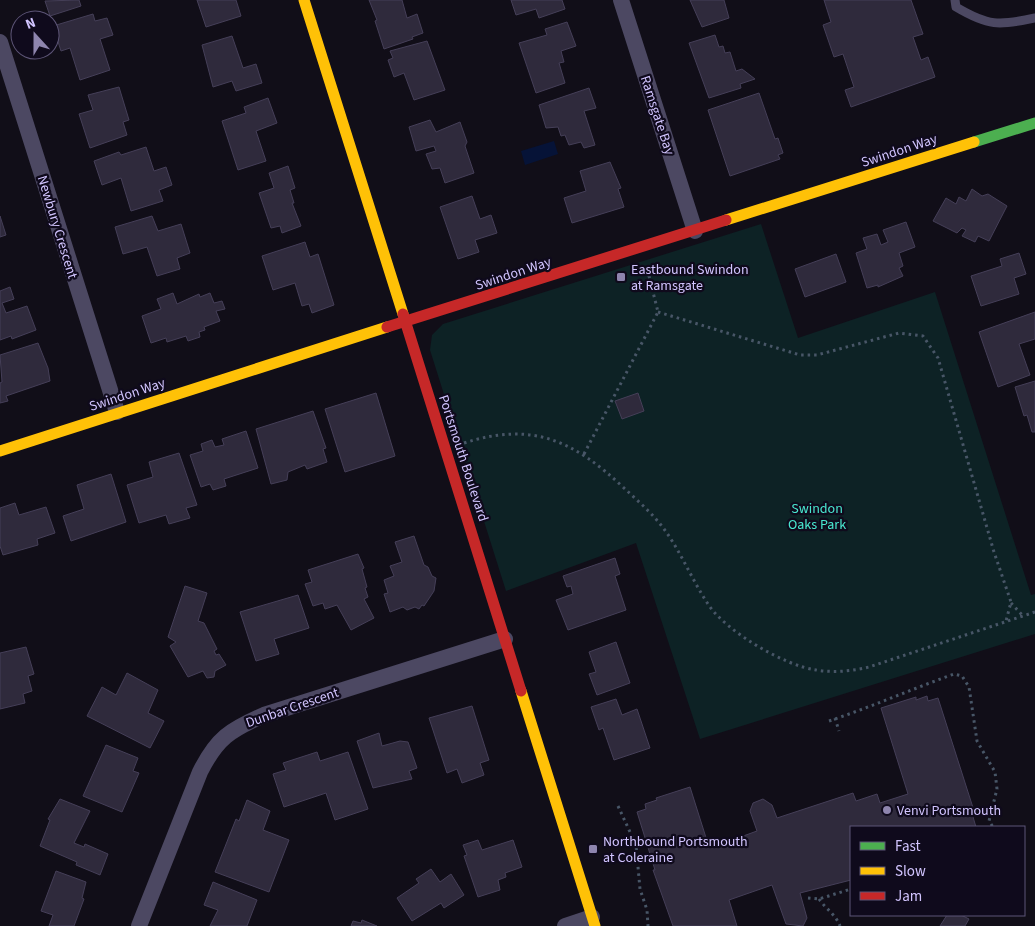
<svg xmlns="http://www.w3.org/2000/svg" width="1035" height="926" font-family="'Source Sans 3',sans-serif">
  <rect width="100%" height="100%" fill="#110e18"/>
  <path fill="#0d2225" d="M761 224 798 338 935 292 1031 595 1035 594V634L700 739 636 543 506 591 430 350 432 335 443 324Z"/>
  <path fill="#061337" d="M554 141 558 154 525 165 521 151Z"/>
  <path fill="#2f2a3c" stroke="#453f58" d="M79 0 81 6 50 16 45 1Z
    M197 0H236L241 16 206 27Z
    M369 0H402L407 18 417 14 423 33 412 37 413 39 384 49 375 21 377 20Z
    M511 0H562L565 9 539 18 536 9 516 15Z
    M690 0H724L729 18 702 27Z
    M824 0H911L923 34 913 37 921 60 928 57 935 77 851 107 845 90 854 87 843 54 834 57 823 25 831 22Z
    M93 14 95 21 107 18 113 35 100 39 110 70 80 80 70 48 61 51 53 26Z
    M567 22 576 46 561 51 564 62 559 63 565 83 536 93 519 43 547 35 545 29Z
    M715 35 719 47 723 46 725 53 730 52 736 71 742 69 755 79 740 84 741 88 709 98 689 43Z
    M232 36 243 68 256 64 262 83 236 91 232 81 213 87 202 45Z
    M427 41 445 90 414 100 404 73 394 77 388 60 393 58 390 51Z
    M119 87 129 120 123 122 127 135 90 148 79 114 93 110 88 95Z
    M589 88 596 108 584 111 595 145 584 148 581 142 569 145 565 135 561 136 558 127 546 128 539 105Z
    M759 93 775 139 778 138 783 153 778 155 780 159 730 176 708 110Z
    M268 98 277 123 256 131 266 161 238 170 222 121 246 113 244 107Z
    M430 120 436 132 460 122 467 142 465 146 474 173 445 183 440 168 432 169 426 154 436 151 434 146 416 151 409 127Z
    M146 147 154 171 166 167 172 185 159 190 163 201 131 211 121 178 102 185 94 161 119 152 121 155Z
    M610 162 621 188 618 189 624 207 572 223 564 198 586 191 580 171Z
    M288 166 295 188 290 190 294 203H292L301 226 282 233 280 226 271 228 259 193 274 188 269 173Z
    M972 189 982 196 988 194 1007 206 989 241 978 236 975 242 962 236 966 230 962 228 957 233 933 221 946 198 956 204 959 197 966 201Z
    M472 196 480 219 491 215 497 233 475 240 479 252 458 259 440 207Z
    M0 216 6 235 0 237Z
    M152 216 158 231 181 224 190 253 177 258 180 269 157 276 147 247 123 254 115 227Z
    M906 222 915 247 899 253 903 266 899 268 903 276 878 287V285L867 288 856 253 867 249 863 238 877 234 881 245 888 242 883 230Z
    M305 242 310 257 318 254 334 305 312 313 309 304 302 306 295 283 273 290 262 256Z
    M1019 253 1026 274 1014 278 1019 294 981 306 971 276 1002 266 1000 259Z
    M836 254 846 282 805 297 795 269Z
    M10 287 14 299 2 303 6 313 27 306 36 330 12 339 11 336 0 340V291Z
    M173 293 177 304 199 294 200 297 210 293 214 303 222 301 225 309 216 311 220 321 204 327 205 330 199 332 200 337 188 341 186 336 167 342 166 338 151 343 142 316 161 309 157 299Z
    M1035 312V339L1019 344 1030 375 998 387 979 332Z
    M38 343 48 368 50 381 6 396 8 401 0 403V383L2 382 0 355Z
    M1035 381V432H1032L1027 415 1024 416 1015 387Z
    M376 393 395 456 345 472 325 409Z
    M638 393 644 411 622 419 615 401Z
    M313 411 326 448 323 449 327 462 307 469 305 465 288 472 287 480 271 484 256 429Z
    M246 431 258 468 224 479 226 486 213 490 210 484 201 487 190 455 203 451 201 444 212 440 215 447 224 445 222 439Z
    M179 453 197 505 186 508 190 518 169 524 166 515 139 523 127 485 153 477 149 462Z
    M111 474 126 522 71 541 63 516 84 509 77 485Z
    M15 503 19 515 46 507 55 533 37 539 38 545 3 555 0 546V508Z
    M414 536 424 565 428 567 432 576 436 578 434 591 424 606 422 605 419 609 415 607 407 610 403 607 390 612 384 594 388 593 384 580 394 576 390 566 402 562 395 542Z
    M358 554 364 568 362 569 367 587 365 588 368 597 364 599 374 618 351 630 337 605 325 609 323 603 313 606 305 584 312 582 308 570Z
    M615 558 620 574 615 576 626 610 568 630 556 600 573 594 571 586 567 587 563 576Z
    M185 586 207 593 198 621 204 623 217 649 214 651 216 655 219 654 226 665 215 671 214 677 207 678 203 671 188 677 170 646 176 642 168 637Z
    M298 595 309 628 274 639 279 654 256 661 240 612Z
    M616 642 630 683 597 695 589 674 596 672 589 652Z
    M26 647 34 674 28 676 32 691 23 694 25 703 0 709V653Z
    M127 673 158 690 148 713 164 721 150 748 87 716 102 687 116 695Z
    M927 696 928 701 938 698 975 814 973 817 976 827H851V880L800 893 807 918 803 926 786 924 772 885 729 900 737 926H673L653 870H655L637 812 646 809 645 804 657 800 656 798 690 787 708 844 713 847 757 831 750 811 753 803 763 799 772 805 777 818 853 793 856 801 877 794 880 803 908 794 881 708 916 697V700Z
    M616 699 622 715 637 709 650 748 614 760 603 728 599 730 591 707Z
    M472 706 489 760 480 763 484 775 462 783 457 769 447 773 429 718Z
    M379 733 382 746 400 741 408 742 417 768 409 771 412 779 373 788 357 741Z
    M106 745 138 758 133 771 139 773 122 812 83 796Z
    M317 752 320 761 348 752 368 809 335 820 326 793 284 807 273 774 286 770 283 763Z
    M60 799 90 811 74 843 84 847 85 844 108 854 100 875 76 865 77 862 40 846 50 820 48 819Z
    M247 800 270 811 263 830 289 840 269 892 215 872 236 819 239 821Z
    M478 840 482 850 513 840 522 867 505 873 506 877 498 880 500 890 478 897 464 856 467 855 463 845Z
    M431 869 440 882 451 874 464 895 444 908 441 903 412 921 397 898 419 883 416 879Z
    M56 871 86 882 82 898 84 899 74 926H49L53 915 41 911Z
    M213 882 257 900 247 926H210L218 910 204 905Z
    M947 915H961L969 919 965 926H940Z
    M362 920 377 926H351L353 921 361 923Z"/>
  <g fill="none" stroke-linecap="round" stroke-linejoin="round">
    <path stroke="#485667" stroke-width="3" stroke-dasharray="2.5 4" stroke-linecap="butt" d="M658 312 800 355H817L899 333 923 336 938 358 994 552 1011 602 1006 621
      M464 443C533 421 574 441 624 488 638 501 653 514 664 529 681 552 692 580 708 604 725 631 785 666 816 670 834 673 852 671 869 667L1035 612
      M584 454 658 312 647 268
      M1011 603 1023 616
      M835 718 839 731
      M829 721C871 707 912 689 954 674L962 676 969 687 977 741 995 772 997 789 989 821 993 827
      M618 806 636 845 640 889 647 910 648 926
      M808 898 819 899 851 889
      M819 899C826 909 836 915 840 926"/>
    <path stroke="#4c4862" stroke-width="9" d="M955 0 956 7C988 26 999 26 1035 18"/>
    <path stroke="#4c4862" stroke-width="16" d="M621 0 695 231
      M0 42 117 412
      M139 926 200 772C217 738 230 730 264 715L505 639
      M565 926 592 917"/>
    <path stroke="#4caf50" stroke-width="11" d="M974 142 1035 123"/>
    <path stroke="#ffc107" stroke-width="11" d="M304 0 403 314
      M726 220 974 142
      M0 451 387 327
      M521 691 595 926"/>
    <path stroke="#c62828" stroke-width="11" d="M403 314 521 691
      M387 327 726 220"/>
  </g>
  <g fill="#8e85ae" stroke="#0f0a1c" stroke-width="2">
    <rect x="616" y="272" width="10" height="10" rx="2.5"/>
    <circle cx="887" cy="810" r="5"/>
    <rect x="588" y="844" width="10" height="10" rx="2.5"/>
  </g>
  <g text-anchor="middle" stroke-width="4.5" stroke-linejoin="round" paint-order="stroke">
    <g font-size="14" fill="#d2c5ff" stroke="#0f0a1c">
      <text transform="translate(658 115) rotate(72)" y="5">Ramsgate Bay</text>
      <text transform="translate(899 150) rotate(-18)" y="5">Swindon Way</text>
      <text transform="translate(58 227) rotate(73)" y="5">Newbury Crescent</text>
      <text transform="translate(513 273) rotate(-18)" y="5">Swindon Way</text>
      <text transform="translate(127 394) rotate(-18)" y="5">Swindon Way</text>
      <text transform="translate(464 458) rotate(72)" y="5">Portsmouth Boulevard</text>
      <text transform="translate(292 707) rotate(-19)" y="5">Dunbar Crescent</text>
    </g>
    <g font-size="14" fill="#d2c5ff" stroke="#0f0a1c" text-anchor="start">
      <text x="631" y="274">Eastbound Swindon<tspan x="631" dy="16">at Ramsgate</tspan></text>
      <text x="897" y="815">Venvi Portsmouth</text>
      <text x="603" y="846">Northbound Portsmouth<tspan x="603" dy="16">at Coleraine</tspan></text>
    </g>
    <g font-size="14" fill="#49e7d0" stroke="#0f0a1c">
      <text x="817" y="513">Swindon<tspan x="817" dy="16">Oaks Park</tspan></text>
    </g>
  </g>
  <rect x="850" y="826" width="175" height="90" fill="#0f0a1c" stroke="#5d5577"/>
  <rect x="860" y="842" width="25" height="8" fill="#4caf50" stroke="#5d5577"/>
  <text x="895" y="851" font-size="15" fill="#d2c5ff">Fast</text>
  <rect x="860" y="867" width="25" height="8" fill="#ffc107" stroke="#5d5577"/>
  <text x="895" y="876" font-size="15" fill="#d2c5ff">Slow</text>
  <rect x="860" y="892" width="25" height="8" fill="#c62828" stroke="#5d5577"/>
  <text x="895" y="901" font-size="15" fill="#d2c5ff">Jam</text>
  <g transform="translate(35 35) rotate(339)"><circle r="24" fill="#0f0a1c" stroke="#5d5577"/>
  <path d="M0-4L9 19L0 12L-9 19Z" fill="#8e85ae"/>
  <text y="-8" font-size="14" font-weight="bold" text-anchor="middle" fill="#d2c5ff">N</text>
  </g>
</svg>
